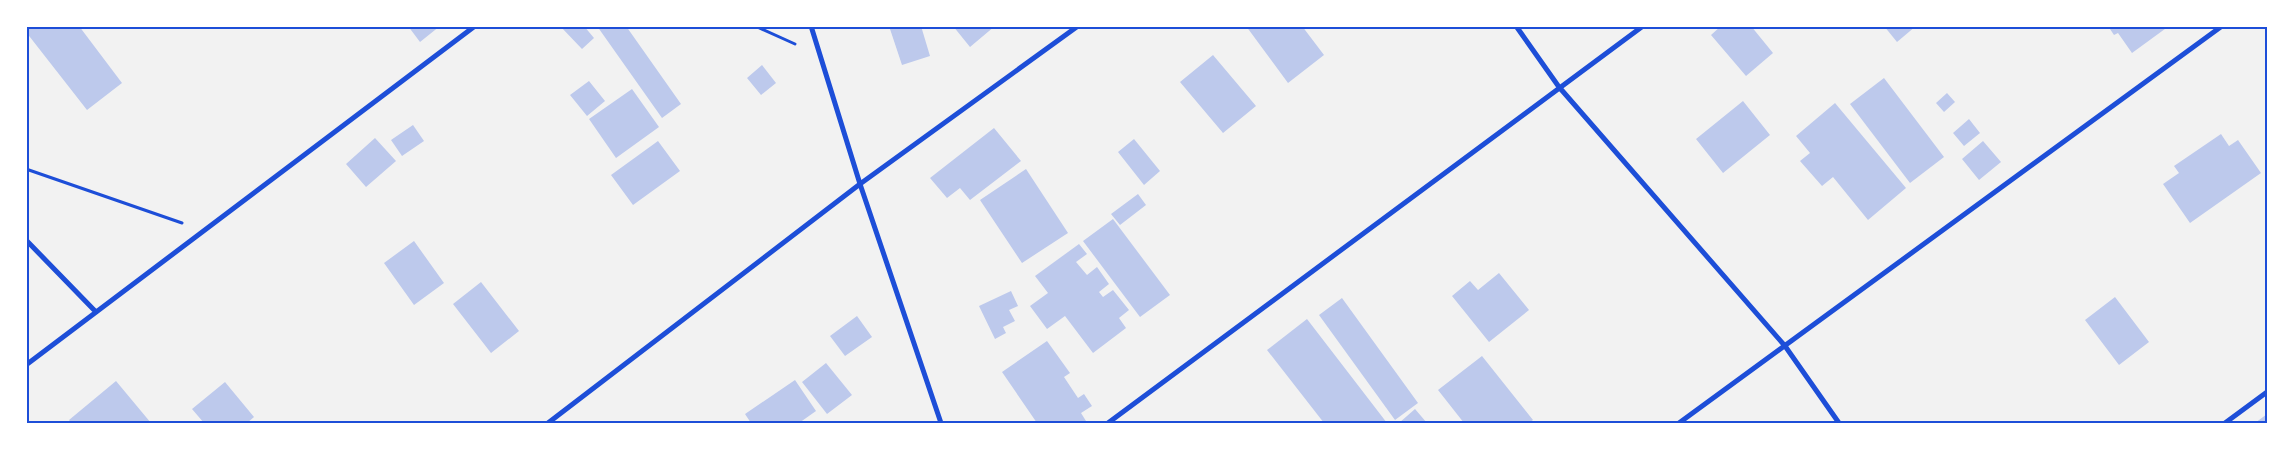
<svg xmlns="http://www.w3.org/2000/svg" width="2293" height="449" font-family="'Golos Text',sans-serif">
  <rect width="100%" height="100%" fill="#f2f2f2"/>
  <path fill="#bdc9ec" d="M26 26H79L122 83 87 110 26 32Z
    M408 26H440L420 42Z
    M560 26H584L594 38 582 49Z
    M597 26H626L681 104 662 118Z
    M889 26H921L930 56 902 65Z
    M953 26H995L970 47Z
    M1246 26H1302L1324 55 1288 83Z
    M1721 26H1751L1773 53 1746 76 1711 35Z
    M1884 26H1916L1897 42Z
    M2108 26H2169L2132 53 2118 33 2114 35Z
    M1213 55 1256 106 1223 133 1180 82Z
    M762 65 776 83 761 95 747 78Z
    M1884 78 1944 157 1910 183 1850 104Z
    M589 81 605 101 587 116 570 95Z
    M632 89 659 127 616 158 589 119Z
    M1947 93 1955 102 1944 112 1936 103Z
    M1743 101 1770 135 1723 173 1696 139Z
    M1835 103 1906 188 1868 220 1833 177 1822 186 1800 161 1810 153 1796 136Z
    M1969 119 1980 133 1964 146 1953 133Z
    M413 125 424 141 402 156 391 140Z
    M994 128 1021 161 970 200 960 188 947 198 930 178Z
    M2221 134 2229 146 2238 140 2261 173 2190 223 2163 184 2179 173 2174 166Z
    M375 138 396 161 366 187 346 164Z
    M1134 139 1160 171 1144 185 1118 152Z
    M658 141 680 171 633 205 611 175Z
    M1983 141 2001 162 1979 180 1962 159Z
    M1026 169 1068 233 1022 263 980 200Z
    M1138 194 1146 205 1120 225 1111 214Z
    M1113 219 1170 295 1140 317 1083 241Z
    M414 241 444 283 414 305 384 263Z
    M1079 244 1087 254 1076 262 1087 275 1097 267 1109 284 1099 292 1103 297 1113 290 1129 310 1119 318 1126 328 1093 353 1065 316 1047 329 1030 306 1048 293 1035 276Z
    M1499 273 1529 310 1489 342 1452 296 1470 281 1478 290Z
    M481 282 519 331 491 353 453 304Z
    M1011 291 1018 306 1009 310 1015 321 1003 327 1006 333 995 339 979 306Z
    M2115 297 2149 342 2119 365 2085 320Z
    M1342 298 1418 403 1395 420 1319 315Z
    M857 316 872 337 845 356 830 336Z
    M1307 319 1387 423H1324L1267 350Z
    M1047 341 1070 373 1064 377 1078 398 1084 394 1092 406 1081 413 1086 421 1083 423H1037L1002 372Z
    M1482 356 1533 420 1529 423H1464L1438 390Z
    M826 363 852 395 827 414 802 382Z
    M795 380 816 411 799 423H751L745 414Z
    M116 381 151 423H71L69 420Z
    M225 382 254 417 247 423H204L192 409Z
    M1415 409 1427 423H1399Z
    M2267 414V423H2255Z"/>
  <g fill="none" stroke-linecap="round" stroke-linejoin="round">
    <path stroke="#1d4ed8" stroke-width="3" d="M755 26 795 44
      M26 169 182 223"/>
    <path stroke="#1d4ed8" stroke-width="5" d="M811 26 860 184 941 423
      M1516 26 1559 87 1785 346 1839 423
      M26 240 96 312
      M26 365 475 26
      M548 423 860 184 1078 26
      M1108 423 1643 26
      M1679 423 2222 26
      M2225 423 2267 392"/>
  </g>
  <rect width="2293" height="449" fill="none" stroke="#ffffff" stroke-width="55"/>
  <rect x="28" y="28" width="2238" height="394" fill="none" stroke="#1d4ed8" stroke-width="2"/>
</svg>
